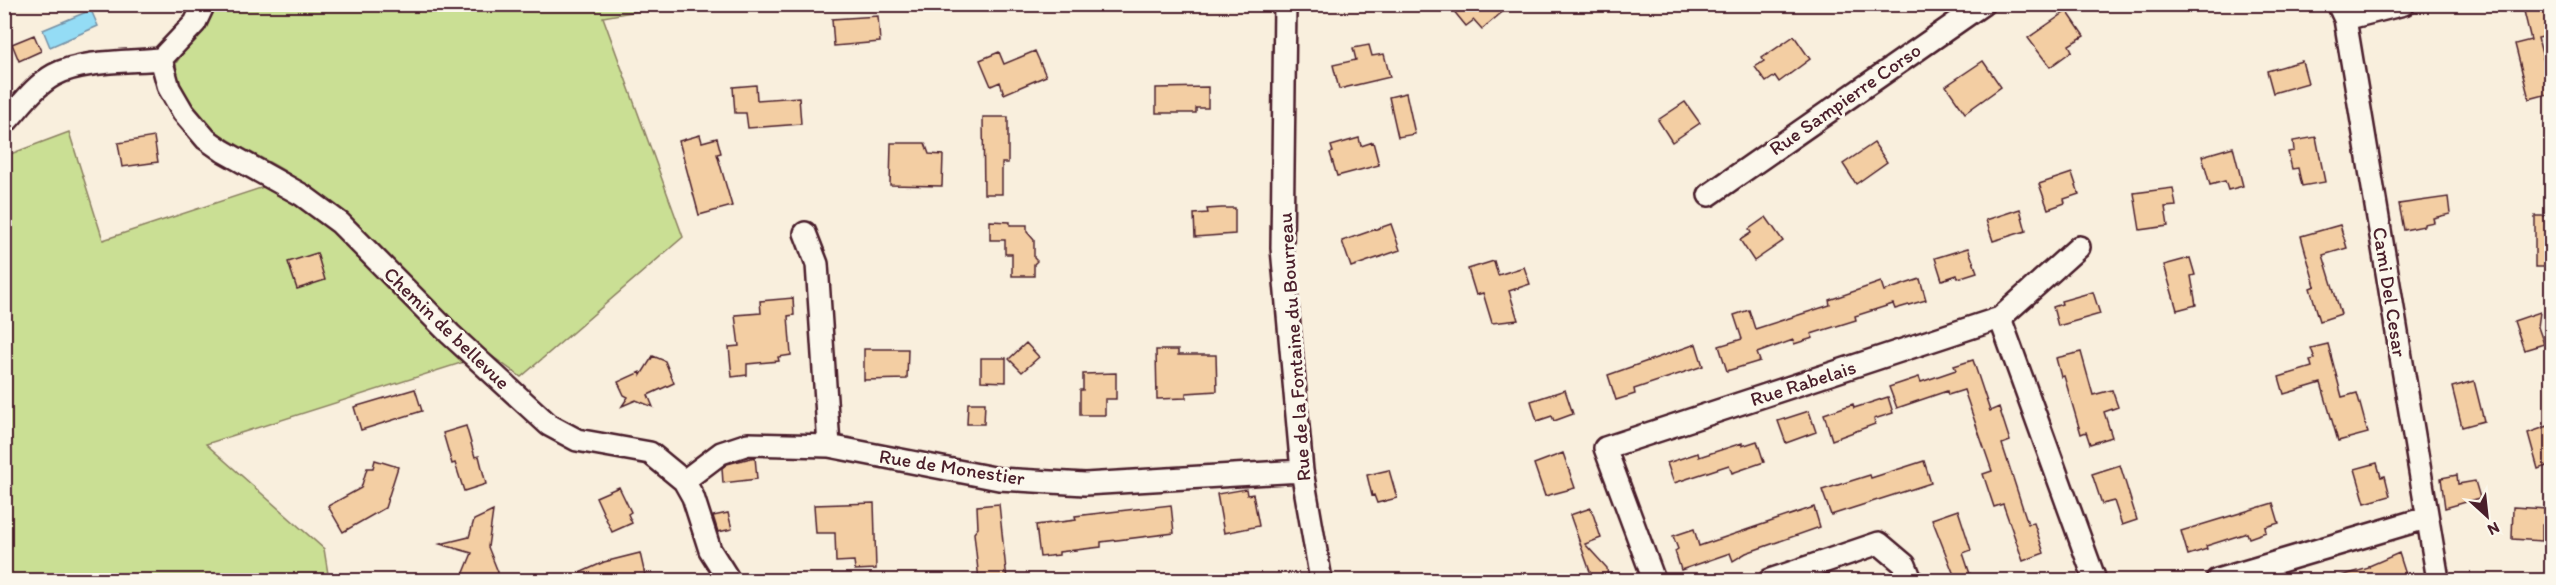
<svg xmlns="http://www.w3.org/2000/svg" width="2556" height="585" font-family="Itim,sans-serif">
  <rect width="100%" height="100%" fill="#f9efdd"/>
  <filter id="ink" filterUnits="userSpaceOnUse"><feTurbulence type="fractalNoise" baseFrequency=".0167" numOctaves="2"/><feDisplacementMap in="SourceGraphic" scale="12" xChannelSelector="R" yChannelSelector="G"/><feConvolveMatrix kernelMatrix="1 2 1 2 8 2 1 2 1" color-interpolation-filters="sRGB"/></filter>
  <g filter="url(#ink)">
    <path fill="#cadf94" stroke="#8a7f60" stroke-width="1.5" d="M211 5H671L603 17 683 237 521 377 489 354 206 444 324 549 329 580H5V156L69 132 103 240 294 177C253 149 204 138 181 90 177 82 177 71 176 63L204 22Z"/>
    <path fill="#94dcf5" stroke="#7690a4" stroke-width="1.5" d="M91 10 98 26 50 47 43 30Z"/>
    <path fill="#f3cea3" stroke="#4a1f2b" stroke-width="1.5" d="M1448 4H1512L1482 29 1474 20 1466 26Z
      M2533 4H2547L2552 20V35L2538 38 2552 93 2529 99 2515 44 2531 40 2523 7Z
      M2067 11 2084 36 2069 45 2072 51 2050 67 2028 38Z
      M878 16 880 42 834 46 832 19Z
      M34 35 41 51 19 61 12 44Z
      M1794 36 1810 59 1779 82 1775 76 1766 82 1755 67 1764 61 1762 58Z
      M1369 45 1372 56 1384 54 1390 77 1339 89 1333 65 1356 60 1353 48Z
      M1035 51 1046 76 1004 94 1000 82 991 86 980 60 999 52 1004 64Z
      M1983 61 2001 87 1965 113 1946 86Z
      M2302 61 2308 83 2273 93 2267 71Z
      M756 85 757 100 799 97 801 124 748 128 746 113H735L733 87Z
      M1208 87V108H1196V113H1156V88Z
      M1406 93 1415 134 1398 137 1389 97Z
      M1685 102 1700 123 1672 142 1658 120Z
      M983 117H1008V163H1002V194H984Z
      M700 135 702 142 717 138 721 153 717 154 732 206 699 215 679 141Z
      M154 137 158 162 122 167 118 143Z
      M2316 137 2325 182 2302 186 2298 168 2292 169 2288 152 2294 151 2293 141Z
      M1359 138 1361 146 1373 142 1379 165 1337 176 1330 153 1333 152 1331 146Z
      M891 143H925L929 154 943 155 942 186 890 185Z
      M1874 143 1887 162 1856 184 1843 164Z
      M2233 147 2243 186 2228 190 2225 181 2210 185 2202 156Z
      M2072 173 2079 194 2064 199 2065 203 2048 209 2039 184Z
      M2173 188 2176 206 2165 207 2168 226 2140 230 2134 193Z
      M2448 197 2450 214 2433 218 2434 222 2424 224V226L2404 230 2399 204Z
      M1222 208H1235V234L1195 237 1194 214 1208 213 1207 209Z
      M2020 209 2026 231 1993 241 1986 220Z
      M2535 216H2552V267H2535Z
      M1766 217 1783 241 1754 261 1740 240 1751 233 1749 229Z
      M990 221 1010 222V225H1027V232L1034 240V258L1037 261 1034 264V276H1012V254H1005V240H990Z
      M1391 224 1400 250 1351 267 1342 241Z
      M2340 225 2347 248 2323 255 2341 314 2320 321 2310 288 2315 286 2301 236Z
      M1968 248 1977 272 1958 278 1957 275 1942 280 1935 258Z
      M317 253 325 280 297 289 288 262Z
      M2190 258 2195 275 2191 276 2196 305 2177 310 2164 265Z
      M1494 261 1498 275 1524 267 1530 284 1509 291 1518 320 1492 323 1483 293 1476 295 1468 269Z
      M1920 279 1926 300 1895 309 1893 304 1855 316 1856 320 1811 334 1813 338 1794 344 1793 340 1757 353 1760 361 1727 371 1719 346 1742 339 1734 315 1749 310 1755 329 1830 305 1829 300 1881 282 1884 291Z
      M2093 292 2100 314 2058 326 2053 307 2062 304 2061 301Z
      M793 298 794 315 788 316 791 355 778 357 779 361 747 364V375L732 377 729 347 739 346 735 315 761 313 760 301Z
      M2540 312 2538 327 2544 344 2524 350 2514 321Z
      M1026 343 1039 357 1022 372 1009 359Z
      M1696 344 1703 366 1634 389 1635 394 1616 400 1608 375Z
      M2328 344 2342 397 2357 393 2368 433 2338 441 2321 383 2284 394 2279 377 2312 367 2310 360 2315 359 2311 348Z
      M864 349H908L907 379 864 380Z
      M1156 350H1178V355H1216L1217 391 1186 393V398L1157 399Z
      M2081 352 2093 395 2112 390 2118 407 2104 412 2112 437 2090 444 2086 432 2081 434 2064 376 2061 377 2056 358Z
      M653 356 665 361 674 383 648 395 653 407 636 400 622 406 628 397 624 395 618 382 640 372 641 375Z
      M981 358H1006V382L981 381Z
      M1973 360 1990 411 1999 407 2010 441 2002 444 2028 524 2034 523 2044 553 2023 561 2003 504 1994 507 1983 474 1992 471 1964 390 1948 395 1947 391 1897 408 1889 387 1919 377 1921 382 1956 370 1954 366Z
      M1116 373V399H1105V415H1080V390H1083V374Z
      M2474 381 2484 421 2462 427 2452 387Z
      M415 389 422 411 361 430 354 407Z
      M1565 390 1573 414 1554 421 1552 416 1537 421 1531 401Z
      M1888 397 1893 413 1874 419 1875 424 1832 440 1824 414 1853 404 1854 408Z
      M968 403H985L984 424H967Z
      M1809 411 1816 432 1786 443 1778 421Z
      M466 426 475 457 479 456 486 484 464 491 455 463 452 464 443 433Z
      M2548 426 2552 437V464L2538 469 2528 433Z
      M1757 441 1764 462 1732 473 1729 465 1674 483 1667 463 1698 453 1699 457 1742 443V446Z
      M1563 453 1575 488 1545 496 1534 464Z
      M755 457 757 479 723 483 722 468 727 464Z
      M375 460 398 467 385 508 343 532 328 506 361 488 367 468H373Z
      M1924 461 1931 483 1831 515 1822 490 1870 475 1871 478Z
      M2377 463 2381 477 2385 476 2390 496 2365 503 2355 469Z
      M2120 465 2137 520 2122 525 2114 501 2102 504 2092 474Z
      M1389 470 1397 498 1377 503 1374 495 1372 496 1367 475Z
      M2457 475 2458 484 2475 481 2480 498 2445 508 2441 478Z
      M619 487 631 512 628 514 632 523 612 532 596 497Z
      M1246 489 1247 495 1253 494 1259 526 1224 533 1217 494Z
      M874 503 876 569 855 570 854 561 836 562 835 533H816L814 505Z
      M2273 503 2279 523 2265 527 2266 532 2249 538 2247 533 2206 546 2207 549 2188 555 2181 531Z
      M999 504 1007 580H979L974 533 978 528 977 506Z
      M1171 505 1174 533 1101 542V547L1059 552V555L1040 557 1036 525 1076 520 1075 516Z
      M1814 507 1820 527 1746 553 1733 561 1730 553 1681 570 1675 551 1678 549 1673 536 1694 529 1699 546Z
      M2513 507 2547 509V525H2542V541L2512 539Z
      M1591 508 1601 538 1585 544 1607 568 1608 580H1593L1570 515Z
      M1958 510 1971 550 1963 553 1972 580H1956L1932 519Z
      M493 511 488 547 498 572 495 580H461L472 553 440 544 469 537 474 520Z
      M728 513 732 529 718 532 713 516Z
      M640 553 645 575 623 580H564L604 562Z
      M2399 553 2407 578 2398 580H2342L2341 576 2369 568V566Z"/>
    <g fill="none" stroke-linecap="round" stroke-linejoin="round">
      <defs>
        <path id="minor" d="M1285 4 1282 248 1302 471 1321 580
          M2338 4 2345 19 2438 580
          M2345 19 2404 4
          M161 59 169 88 183 112 206 139 223 151 302 195 340 223 450 334 549 425 577 440 650 453 684 481 693 497 710 550 729 580
          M161 59 195 23 204 4
          M4 124C20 107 34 86 54 75 81 60 130 62 161 59
          M1709 195 1983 4
          M805 233 817 264 829 446
          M2000 318 2079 247
          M684 481 721 453 748 444 829 446 999 479 1085 484 1302 471
          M1654 580 1605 448 2000 318 2095 580
          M1770 580 1879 543 1905 565 1911 580
          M2217 580 2426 518"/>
      </defs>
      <use href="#minor" stroke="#4a1f2b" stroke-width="26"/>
      <use href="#minor" stroke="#fbf7ec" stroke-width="21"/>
    </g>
  </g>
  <g text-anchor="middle" stroke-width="6" stroke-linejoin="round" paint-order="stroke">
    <g font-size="20" fill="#4a1f2b" stroke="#fbf7ec">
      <text transform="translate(1845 99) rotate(-35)" y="7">Rue Sampierre Corso</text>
      <text transform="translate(2390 292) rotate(81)" y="7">Cami Del Cesar</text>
      <text transform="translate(447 328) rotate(44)" y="7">Chemin de bellevue</text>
      <text transform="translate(1294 347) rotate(-94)" y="7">Rue de la Fontaine du Bourreau</text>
      <text transform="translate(1803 383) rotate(-18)" y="7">Rue Rabelais</text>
      <text transform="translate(952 467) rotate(9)" y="7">Rue de Monestier</text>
    </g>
  </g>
  <rect width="2556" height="585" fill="none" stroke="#fbf7ec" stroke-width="24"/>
  <rect x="12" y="12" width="2532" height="561" fill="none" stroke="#4a1f2b" stroke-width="2" filter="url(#ink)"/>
  <g transform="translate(2487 516) rotate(153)" stroke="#fbf7ec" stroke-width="4.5" paint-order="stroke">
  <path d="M0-4.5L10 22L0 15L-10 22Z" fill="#4a1f2b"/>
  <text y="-9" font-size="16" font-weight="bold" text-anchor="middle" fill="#4a1f2b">N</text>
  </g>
</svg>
